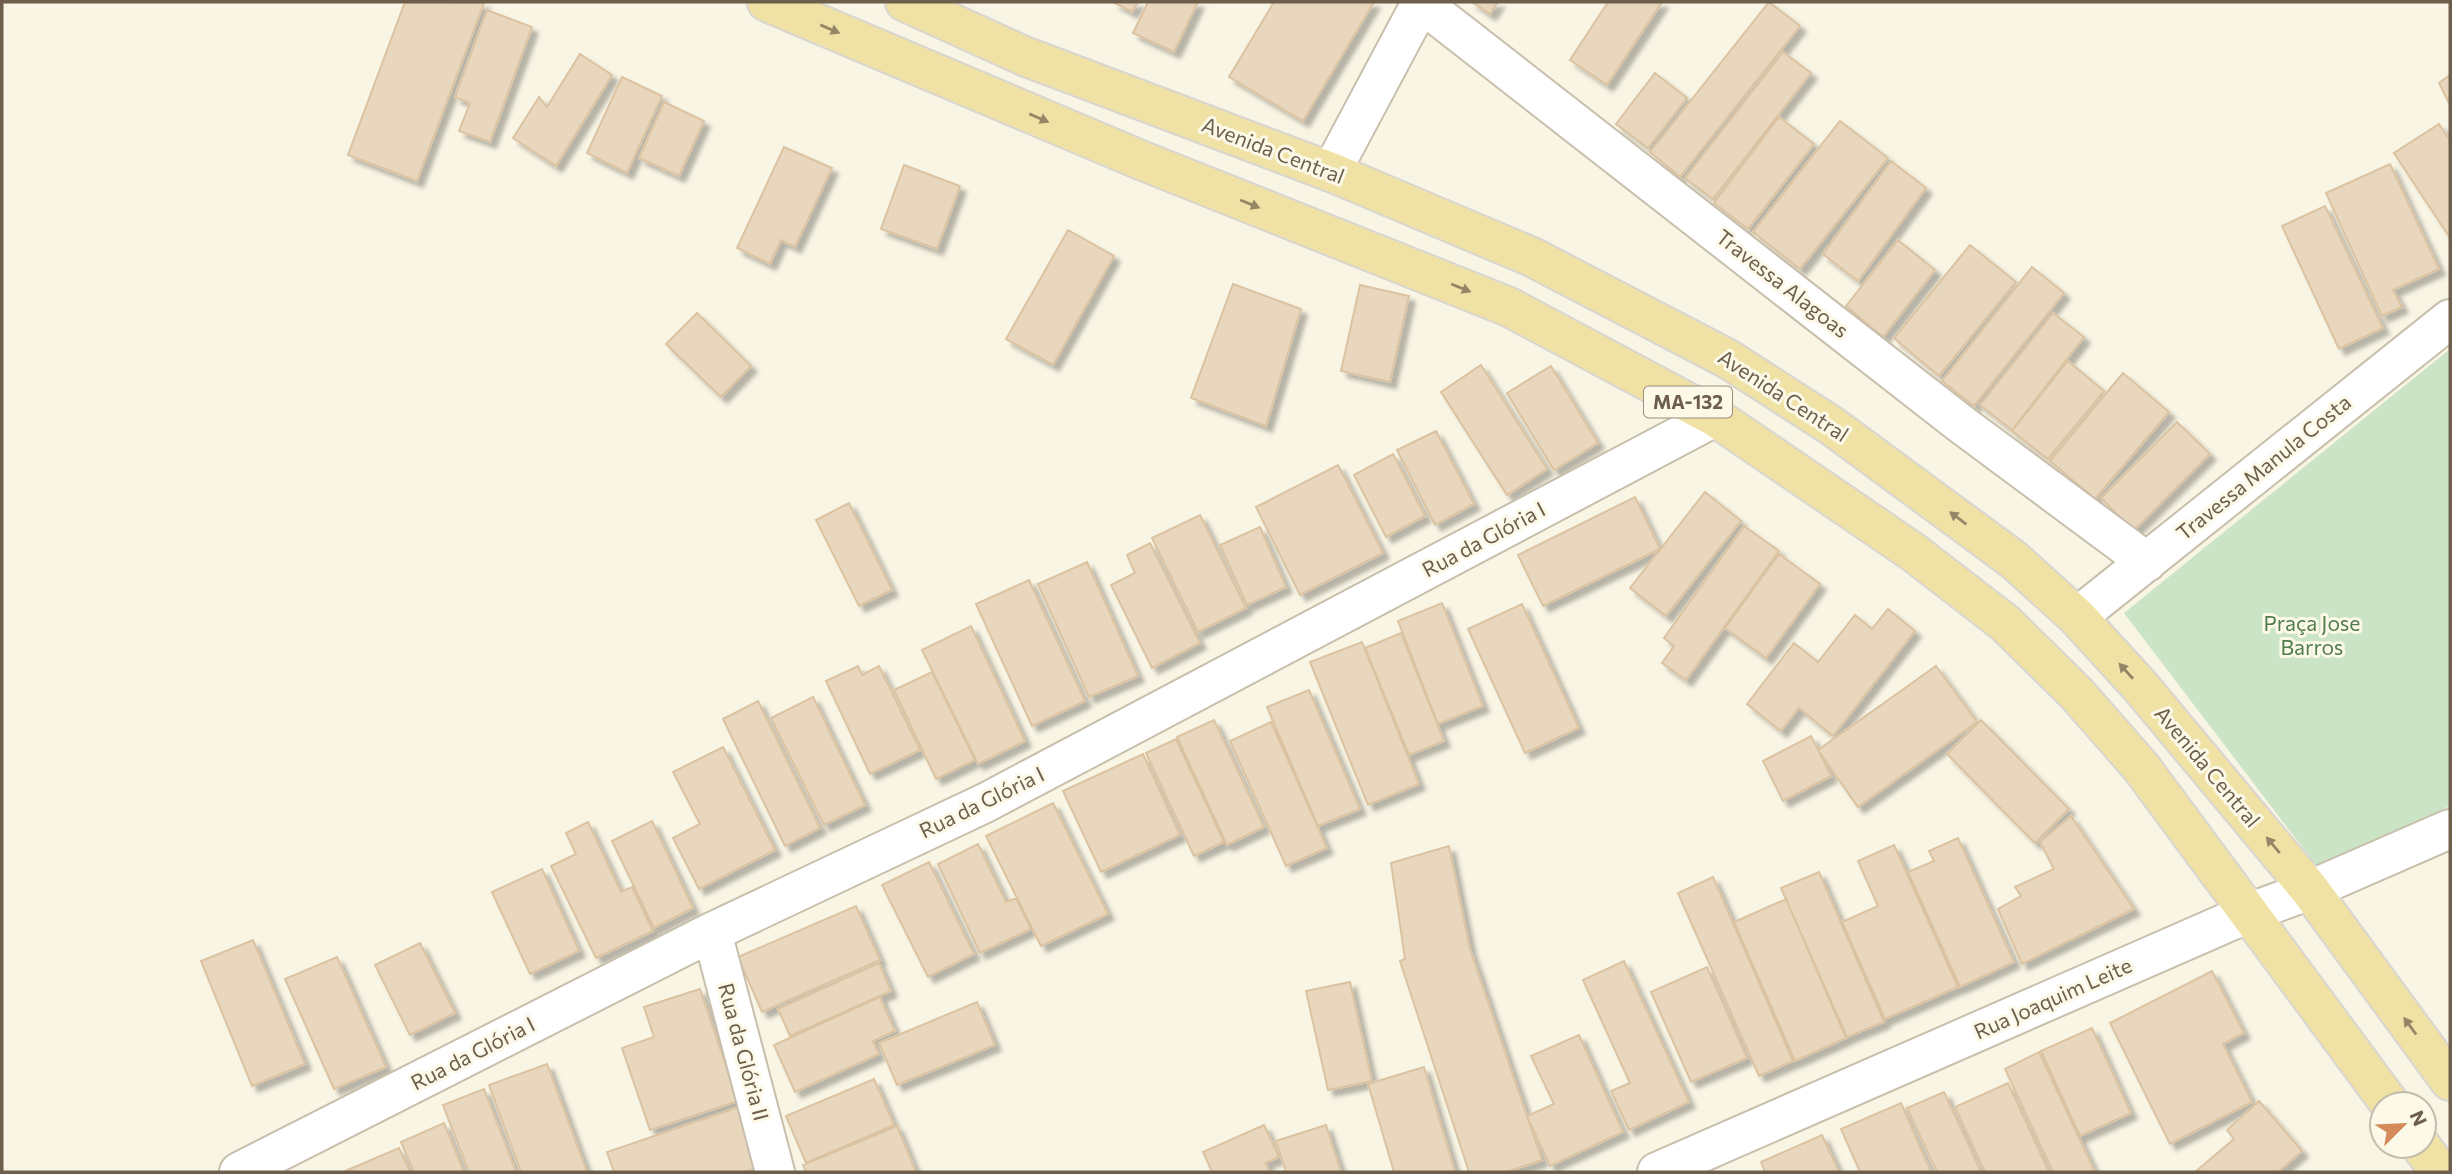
<svg xmlns="http://www.w3.org/2000/svg" width="2452" height="1174" font-family="Commissioner,sans-serif">
  <defs>
    <filter id="shadow"><feDropShadow dx="6" dy="6" stdDeviation="2" flood-color="#0004"/></filter>
  </defs>
  <rect width="100%" height="100%" fill="#f9f5e4"/>
  <path fill="#cbe4c5" d="M2450 349V806L2318 868 2124 613Z"/>
  <path fill="#e8d7bd" stroke="#dbc3a2" stroke-width="2" filter="url(#shadow)" d="M405 2 484 3 417 181 348 155Z
    M1113 2H1138L1132 12Z
    M1148 2H1198L1174 52 1133 33Z
    M1274 2H1374L1303 121 1229 77Z
    M1472 2H1498L1490 14Z
    M1608 2H1662L1607 85 1570 60Z
    M1769 2 1800 26 1680 177 1650 152Z
    M487 10 532 27 490 142 459 131 470 103 455 97Z
    M1783 52 1811 73 1713 199 1685 178Z
    M580 54 612 75 556 166 513 138 539 97 547 107Z
    M1655 73 1687 98 1648 148 1616 124Z
    M2450 75V105L2439 83Z
    M622 77 662 96 627 173 587 153Z
    M664 102 704 121 679 176 639 158Z
    M1779 117 1814 144 1748 229 1714 203Z
    M1840 121 1888 158 1800 269 1753 232Z
    M2439 124 2450 141V238L2394 153Z
    M784 147 832 168 795 247 781 240 770 264 737 248Z
    M1891 161 1926 188 1858 281 1823 254Z
    M2390 164 2439 269 2393 290 2402 307 2382 316 2326 193Z
    M904 165 960 186 937 249 881 229Z
    M2325 206 2383 328 2339 349 2282 226Z
    M1068 230 1114 256 1053 365 1006 339Z
    M1898 240 1935 270 1883 337 1846 306Z
    M1970 245 2016 282 1939 376 1894 338Z
    M2032 267 2064 293 1974 406 1942 381Z
    M1233 284 1301 309 1266 426 1191 398Z
    M1360 285 1409 296 1390 382 1341 371Z
    M697 313 751 366 721 397 666 344Z
    M2053 313 2084 337 2012 430 1980 405Z
    M2068 361 2104 391 2048 459 2012 431Z
    M1481 365 1547 469 1507 495 1441 392Z
    M1551 366 1598 443 1554 470 1507 393Z
    M2123 373 2169 412 2095 499 2050 461Z
    M2177 422 2210 454 2133 531 2101 498Z
    M1436 431 1474 504 1435 525 1397 450Z
    M1393 454 1425 516 1386 537 1354 475Z
    M1338 465 1383 553 1300 595 1256 507Z
    M1705 492 1741 521 1666 616 1630 588Z
    M1635 497 1660 549 1543 606 1518 555Z
    M849 503 892 590 859 606 816 520Z
    M1200 515 1246 608 1198 632 1152 538Z
    M1744 526 1779 551 1686 680 1662 663 1674 646 1664 638Z
    M1260 527 1286 587 1247 605 1220 545Z
    M1150 543 1200 643 1152 668 1111 585 1135 573 1127 555Z
    M1779 554 1820 584 1766 658 1725 628Z
    M1087 562 1138 676 1089 697 1038 584Z
    M1029 580 1085 701 1032 726 976 604Z
    M1442 603 1483 706 1438 724 1398 621Z
    M1522 604 1579 728 1525 753 1468 629Z
    M1888 609 1915 631 1833 736 1799 708 1781 731 1747 704 1794 643 1818 662 1855 615 1872 629Z
    M971 626 1025 741 978 764 922 650Z
    M1401 633 1444 741 1409 755 1365 648Z
    M1362 642 1419 784 1368 805 1310 662Z
    M858 666 862 675 879 666 920 750 870 774 826 681Z
    M1936 666 1977 722 1858 807 1818 750Z
    M932 672 975 760 936 779 894 690Z
    M1309 690 1360 809 1318 826 1267 707Z
    M813 697 865 805 824 825 771 718Z
    M758 701 820 828 785 846 723 719Z
    M1214 720 1264 827 1227 845 1177 737Z
    M1981 720 2069 809 2035 843 1947 754Z
    M1271 722 1327 848 1286 866 1230 741Z
    M1811 736 1831 776 1783 801 1763 761Z
    M1176 739 1224 842 1194 856 1146 753Z
    M723 747 775 850 699 889 673 838 700 824 673 772Z
    M1143 754 1180 835 1101 872 1063 791Z
    M1053 803 1108 914 1041 946 986 836Z
    M2071 816 2134 909 2022 964 1998 909 2021 896 2015 887 2054 869 2040 842Z
    M652 821 693 908 654 928 612 841Z
    M588 822 621 892 632 887 653 931 596 958 551 866 576 854 566 833Z
    M1958 838 2014 962 1960 987 1908 872 1934 861 1929 851Z
    M978 844 1006 902 1016 898 1031 929 980 953 938 864Z
    M1894 845 1958 987 1885 1019 1842 922 1878 906 1858 861Z
    M1449 846 1470 949 1542 1160 1506 1172H1469L1400 961 1405 959 1391 863Z
    M929 862 974 954 928 977 882 885Z
    M542 869 579 951 530 974 492 892Z
    M1819 872 1884 1022 1847 1037 1781 888Z
    M1713 877 1793 1061 1759 1076 1678 893Z
    M1786 899 1846 1038 1795 1061 1734 922Z
    M856 906 880 960 762 1012 738 957Z
    M253 940 305 1064 252 1086 201 961Z
    M420 943 455 1013 410 1035 375 965Z
    M337 957 386 1067 334 1089 285 979Z
    M1624 961 1689 1102 1629 1130 1611 1091 1630 1083 1583 980Z
    M879 963 891 991 790 1036 778 1009Z
    M1707 967 1747 1058 1691 1082 1651 992Z
    M2212 971 2244 1033 2223 1044 2252 1102 2170 1144 2110 1023Z
    M1350 982 1372 1081 1328 1090 1306 991Z
    M700 989 738 1101 650 1130 622 1048 654 1037 644 1007Z
    M880 997 895 1031 873 1041 879 1054 795 1092 774 1045Z
    M977 1002 995 1045 897 1085 879 1043Z
    M2092 1028 2131 1113 2080 1136 2041 1051Z
    M1579 1035 1623 1132 1550 1166 1527 1116 1554 1104 1531 1056Z
    M2039 1052 2095 1172H2053L2005 1069Z
    M547 1064 587 1172H521L489 1085Z
    M1424 1067 1455 1172H1394L1368 1084Z
    M874 1079 894 1125 806 1163 786 1116Z
    M2008 1083 2049 1172H1985L1955 1107Z
    M484 1089 516 1172H469L443 1105Z
    M1944 1092 1981 1172H1937L1907 1108Z
    M2259 1101 2302 1151 2278 1172H2195L2234 1139 2227 1130Z
    M1901 1103 1931 1172H1860L1841 1129Z
    M742 1106 762 1166 744 1172H614L607 1152Z
    M444 1123 464 1172H414L401 1142Z
    M1264 1125 1279 1157 1265 1163 1270 1172H1212L1203 1152Z
    M1326 1125 1341 1172H1286L1276 1141Z
    M897 1126 916 1172H806L803 1165Z
    M1822 1135 1839 1172H1765L1761 1162Z
    M399 1148 410 1172H343Z"/>
  <g fill="none" stroke-linecap="round" stroke-linejoin="round">
    <defs>
      <path id="minor" d="M1420 2 1961 424 2147 562
        M1331 172 1421 3
        M2077 617 2450 319
        M712 932 775 1172
        M239 1172 712 932 985 803 1715 417
        M1657 1172 2251 912 2310 890 2450 829"/>
      <path id="primary" d="M767 2 1143 161 1509 307 1715 417 1913 552 2005 623 2077 694 2141 767 2390 1104
        M905 2 1024 56 1331 172 1532 257 1728 359 1832 426 2014 560 2077 617 2140 686 2310 890 2450 1081
        M2421 1146 2440 1172"/>
    </defs>
    <use href="#minor" stroke="#c8beac" stroke-width="42"/>
    <use href="#primary" stroke="#d9d5d1" stroke-width="42"/>
    <use href="#minor" stroke="#fff" stroke-width="38"/>
    <use href="#primary" stroke="#efe2a4" stroke-width="38"/>
  </g>
  <defs><path id="oneway-solid" d="M-6-.8H1V-3.2L6.5 0L1 3.2V.8H-6Z" transform="scale(1.75)"/></defs>
  <g fill="#958667">
    <use href="#oneway-solid" transform="translate(830 29) rotate(23)"/>
    <use href="#oneway-solid" transform="translate(1039 118) rotate(23)"/>
    <use href="#oneway-solid" transform="translate(1250 204) rotate(22)"/>
    <use href="#oneway-solid" transform="translate(1461 288) rotate(22)"/>
    <use href="#oneway-solid" transform="translate(1958 518) rotate(-143)"/>
    <use href="#oneway-solid" transform="translate(2126 671) rotate(-132)"/>
    <use href="#oneway-solid" transform="translate(2273 845) rotate(-130)"/>
    <use href="#oneway-solid" transform="translate(2410 1026) rotate(-126)"/>
  </g>
  <g text-anchor="middle" stroke-width="6" stroke-linejoin="round" paint-order="stroke">
    <rect fill="#fcf9e9" stroke="#998d7c" stroke-width="2" x="1644" y="386.5" width="88" height="31" rx="5"/>
    <g font-size="19" font-weight="bold" fill="#6e5f4d">
      <text x="1688" y="409">MA-132</text>
    </g>
    <g font-size="21" fill="#6e5f4d" stroke="#fcf9e9">
      <text transform="translate(1273 151) rotate(21)" y="7">Avenida Central</text>
      <text transform="translate(1782 284) rotate(38)" y="7">Travessa Alagoas</text>
      <text transform="translate(1783 396) rotate(33)" y="7">Avenida Central</text>
      <text transform="translate(2264 468) rotate(-39)" y="7">Travessa Manula Costa</text>
      <text transform="translate(1484 540) rotate(-28)" y="7">Rua da Glória I</text>
      <text transform="translate(2207 767) rotate(50)" y="7">Avenida Central</text>
      <text transform="translate(982 803) rotate(-26)" y="7">Rua da Glória I</text>
      <text transform="translate(2053 999) rotate(-24)" y="7">Rua Joaquim Leite</text>
      <text transform="translate(743 1052) rotate(75)" y="7">Rua da Glória II</text>
      <text transform="translate(473 1054) rotate(-27)" y="7">Rua da Glória I</text>
    </g>
    <g font-size="21" fill="#527d4d" stroke="#fcf9e9">
      <text x="2312" y="631">Praça Jose<tspan x="2312" dy="24">Barros</tspan></text>
    </g>
  </g>
  <rect width="2452" height="1174" fill="none" stroke="#6e5f4d" stroke-width="7"/>
  <g transform="translate(2403 1125) rotate(66)"><circle r="33" fill="#fcf9e9" stroke="#c3bbab" stroke-width="2"/>
  <path d="M0-5L12 26L0 18L-12 26Z" fill="#d38c59"/>
  <text y="-10" font-size="19" font-weight="bold" text-anchor="middle" fill="#6e5f4d">N</text>
  </g>
</svg>
